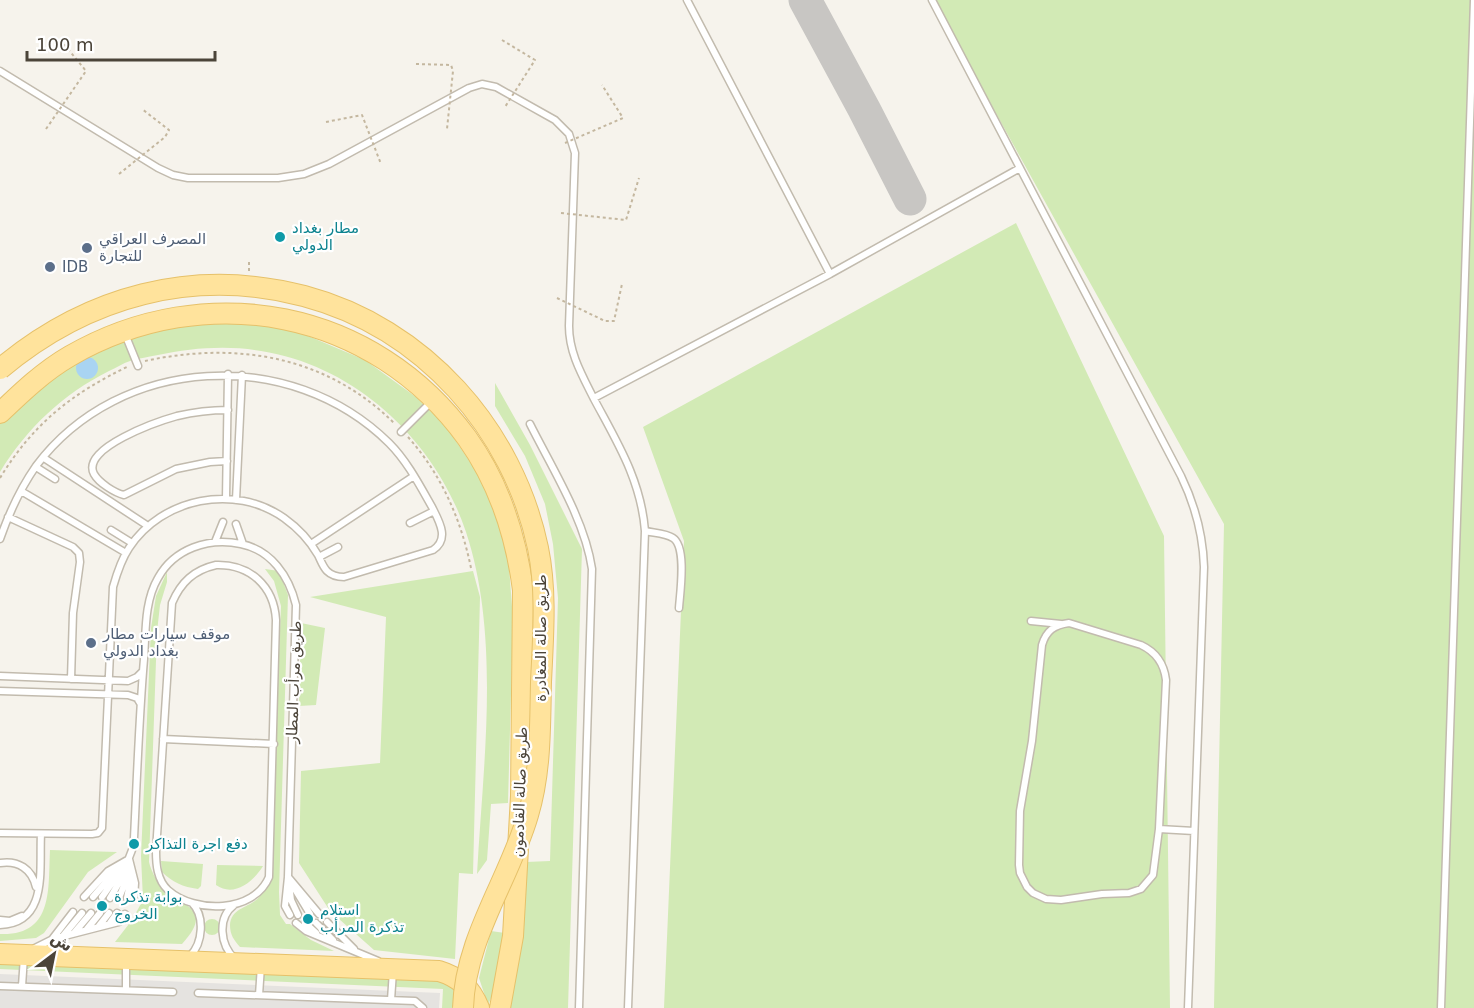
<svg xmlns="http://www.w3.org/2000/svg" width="1474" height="1008" font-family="'DejaVu Sans',Cairo,sans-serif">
  <rect width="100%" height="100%" fill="#f6f3ec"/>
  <path fill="#d2eab5" d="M933 0H1474V1008H1214L1224 524Z
    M1016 223 1164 536 1170 1008H664L684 541 643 427Z
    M211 322 253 323 294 330 365 360 416 397 445 425 483 481 507 540 513 620 508 803 491 804 487 860 477 874C483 764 501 638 466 532 436 442 357 366 261 351 227 345 191 348 158 355 149 357 139 358 130 361 123 363 116 368 109 371 63 394 27 428 0 472V423L28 391 69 361 136 334Z
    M495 383 530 445 582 549 568 1008H507L526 862 550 861 558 598 553 544 545 504 525 456 495 406Z
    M265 569 279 571 288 595 279 892 280 915 286 924H290L311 940 334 951 240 947C234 940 230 935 230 925 231 907 251 908 260 896 264 889 266 881 270 874L281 606 274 581Z
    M473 571 480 597 473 874 459 873 455 959 374 950 330 911 299 863 301 771 380 763 386 617 310 597Z
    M167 572V582L160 605 157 632 149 862C151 870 156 881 162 887 182 907 215 908 182 944L115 942 132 920 143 900 141 856 151 628 156 596Z
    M301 623 325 628 316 705 299 706Z
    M50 850 117 852 88 872 44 933 36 938 0 941V934C54 936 48 889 50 850Z
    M161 861 203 864 201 886 198 889C183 887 172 882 162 872Z
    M217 865 263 866C254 881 234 898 216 885Z
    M204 927a8 8 0 1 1 16 0a8 8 0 1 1-16 0Z
    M491 931 505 933 497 984 488 1005 479 978Z
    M0 956 448 973 454 983 453 1008H442L443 989 0 969Z"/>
  <path fill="#e5e3e0" d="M0 974 440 993 439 1008H0Z"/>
  <path fill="#a9d4f2" d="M76 368a11 11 0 1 1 22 0a11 11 0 1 1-22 0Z"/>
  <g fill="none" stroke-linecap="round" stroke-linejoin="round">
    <path stroke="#c8c6c3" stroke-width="33" d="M805 0 864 109 910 199"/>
    <defs>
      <path id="lane" d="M687 0 830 274
        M932 0 1181 476C1195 505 1203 534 1204 567L1188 1008
        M0 71 158 168 173 175 188 178H278L304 174 329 164 469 88 482 84 496 87 555 120 569 134 575 153 569 326C569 353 582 375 594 399 617 442 641 480 645 531L628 1008
        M125 334 138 366
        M594 398 830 274 1020 168
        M530 424C552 468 585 520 592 569L579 1008
        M401 432 432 401
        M44 458 148 526
        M227 461 210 462 176 469 124 495C115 493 99 483 94 474 80 448 159 421 177 416 194 412 211 410 228 410
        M36 467 55 479
        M21 491 126 553
        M226 499 228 374
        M236 500 242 375
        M8 517 73 547 79 553 80 562 73 613 71 679
        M410 523 434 511
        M236 524 243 544
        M111 530 132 543
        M645 531C654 533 666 533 673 538 687 547 680 593 679 608
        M0 539C9 513 20 489 36 466 120 354 291 346 389 443 407 461 419 484 432 507 439 521 450 539 433 550L344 577C338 577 332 576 327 571 323 567 321 561 318 555 310 541 298 528 284 518 234 483 162 498 129 548 121 560 117 573 113 587L102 828 98 833 92 834 0 833
        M215 542 223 522
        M311 544 414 476
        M319 557 338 547
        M216 565C250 564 274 586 276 620L269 877C254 913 195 914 168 890 157 880 156 864 156 851L172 603C181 582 194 570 216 565Z
        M1031 621 1061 624
        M1069 623 1141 645C1156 652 1164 663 1166 680L1159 829 1153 875 1141 889 1129 893 1102 894 1061 900 1046 899 1033 893 1027 887 1020 873 1019 865 1020 811 1032 741 1042 645C1046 631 1054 625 1069 623Z
        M0 676 128 681 137 677 142 672
        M0 691 128 695 137 698 140 703
        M163 739 274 744
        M1159 829 1194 831
        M134 838C137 778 139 718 144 659 146 632 144 602 158 578 174 549 208 537 241 544 271 550 289 576 296 605L288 877 285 906 290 915
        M129 859 135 883 134 899
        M0 863C18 860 32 869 36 887
        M288 877 319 914
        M289 884 291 900 298 915
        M293 886 310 914
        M84 897 108 871 129 859
        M93 897 119 867
        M102 897 122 869
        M110 898 120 881 132 850
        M119 898 125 883 127 871
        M127 898 130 883 129 871
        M234 905C217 918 220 945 235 959
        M0 920 10 921 22 916
        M327 922 354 949
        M110 923 117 913
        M296 923 306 931 378 961
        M305 923 316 933
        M316 923 333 940
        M0 925C49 923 39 869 41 834
        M98 927 109 913
        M87 929 100 913
        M74 933 91 913
        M63 936 82 913
        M53 938 73 912
        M33 949 53 939 119 922 125 914
        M190 956C203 943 205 916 192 903
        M126 961V990
        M0 986 173 992
        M22 986 24 957
        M198 993 415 1001 423 1008
        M259 995 261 966
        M391 1000 393 971
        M1441 1008 1474 0"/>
      <path id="primary" d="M0 413C22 392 44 371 70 356 207 277 374 310 467 438 499 483 516 536 523 590L521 796 513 936 500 1008
        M0 954 439 971C459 977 471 988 479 1008"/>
    </defs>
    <use href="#lane" stroke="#c2bbae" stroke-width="9"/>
    <use href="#primary" stroke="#e6c16a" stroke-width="22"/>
    <path stroke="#c4b79f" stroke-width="2" stroke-dasharray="3 3" stroke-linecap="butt" d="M249 271V262
      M145 361C237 341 327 356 395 424
      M408 437C441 474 461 519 471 568
      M0 478C33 424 72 393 129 366"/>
    <use href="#lane" stroke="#fff" stroke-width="6"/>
    <use href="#primary" stroke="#ffe39c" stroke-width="20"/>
    <defs>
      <path id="primary-bridge" d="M0 369C87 296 193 267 304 296 424 328 513 429 538 548 547 592 543 638 541 682 540 727 541 772 528 815 509 880 465 938 463 1008"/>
    </defs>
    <use href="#primary-bridge" stroke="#e6c16a" stroke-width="22" stroke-linecap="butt"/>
    <path stroke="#c4b79f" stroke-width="2" stroke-dasharray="3 3" stroke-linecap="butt" d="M502 40 535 60 505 107
      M416 64 451 65 453 71 447 129
      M326 122 362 115 381 164
      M46 129 86 71 59 38
      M565 143 623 118 602 85
      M119 174 165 137 169 130 142 109
      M561 213 626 220 639 178
      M557 298 605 321H614L622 284"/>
    <use href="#primary-bridge" stroke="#ffe39c" stroke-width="20"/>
  </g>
  <g fill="#0f9aa8" stroke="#fff" stroke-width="2">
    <circle cx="280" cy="237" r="6"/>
    <circle cx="134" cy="844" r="6"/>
    <circle cx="102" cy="906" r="6"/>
    <circle cx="308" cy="919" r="6"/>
  </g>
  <g fill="#5c6f8a" stroke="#fff" stroke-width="2">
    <circle cx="87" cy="248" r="6"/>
    <circle cx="50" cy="267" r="6"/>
    <circle cx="91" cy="643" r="6"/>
  </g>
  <g text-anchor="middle" stroke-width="4.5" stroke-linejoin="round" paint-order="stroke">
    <g font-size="15" fill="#0d838f" stroke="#fff" text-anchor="start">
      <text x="292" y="233">مطار بغداد<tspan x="292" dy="17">الدولي</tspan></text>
      <text x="146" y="849">دفع اجرة التذاكر</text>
      <text x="114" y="902">بوابة تذكرة<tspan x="114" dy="17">الخروج</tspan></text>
      <text x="320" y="915">استلام<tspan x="320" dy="17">تذكرة المرأب</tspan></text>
    </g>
    <g font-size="15" fill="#4e5e75" stroke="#fff" text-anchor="start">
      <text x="99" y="244">المصرف العراقي<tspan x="99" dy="17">للتجارة</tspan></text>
      <text x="62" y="272">IDB</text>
      <text x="103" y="639">موقف سيارات مطار<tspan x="103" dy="17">بغداد الدولي</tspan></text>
    </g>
    <g font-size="15" fill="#4b4439" stroke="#fff">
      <text transform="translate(541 638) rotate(-90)" y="5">طريق صالة المغادرة</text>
      <text transform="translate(294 682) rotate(-88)" y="5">طريق مرأب المطار</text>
      <text transform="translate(520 792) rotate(-88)" y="5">طريق صالة القادمون</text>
    </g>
  </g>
  <g transform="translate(54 954) rotate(32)" stroke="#ffffff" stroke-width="4.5" paint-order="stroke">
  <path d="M0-4.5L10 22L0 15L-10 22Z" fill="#4b4439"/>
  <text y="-9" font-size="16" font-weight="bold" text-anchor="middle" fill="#4b4439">ش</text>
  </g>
  <path d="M27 51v9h188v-9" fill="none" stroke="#4b4439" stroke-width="3"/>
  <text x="36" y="51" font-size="18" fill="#4b4439" stroke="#ffffff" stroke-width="4.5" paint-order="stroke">100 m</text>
</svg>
